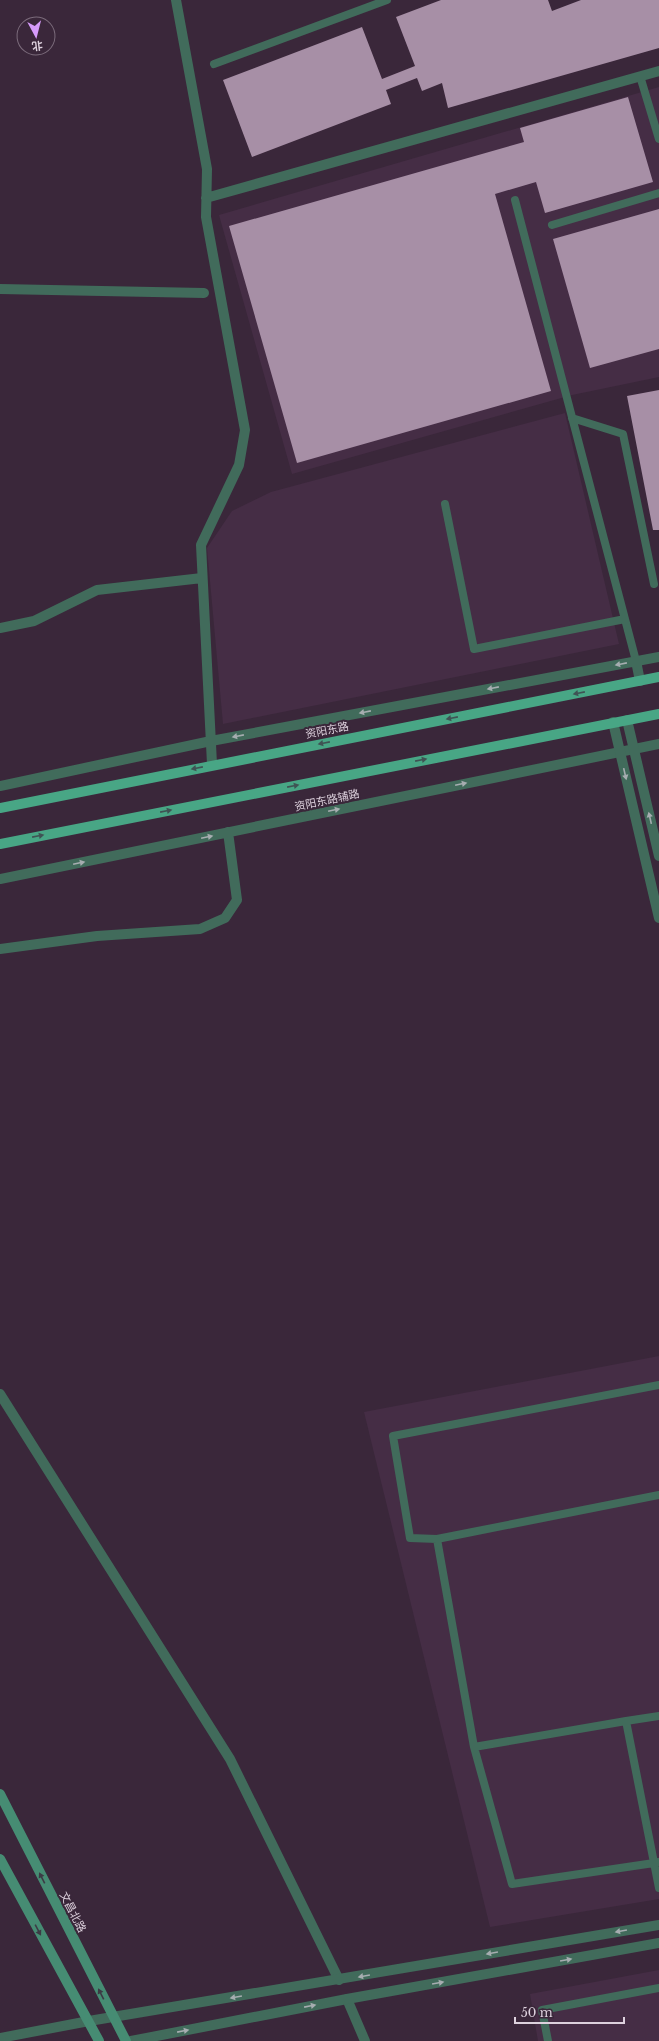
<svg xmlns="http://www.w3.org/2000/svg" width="659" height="2041" font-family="'Libre Baskerville','Noto Sans SC',serif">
  <rect width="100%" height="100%" fill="#3a273a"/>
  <path fill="#452d45" d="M659 87V377L572 395 292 474 219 215Z
    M565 413 619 644 223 724 207 548 232 511 271 492Z
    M659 1356V1899L490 1927 364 1412Z
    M659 1970V2041H538L530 1994Z"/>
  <path fill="#a78fa6" d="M441 0H548L552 11 581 0H659V48L448 108 442 83 422 91 417 78 386 90 391 104 252 157 223 80 362 27 382 79 415 66 396 17Z
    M628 97 653 182 545 213 536 182 495 194 551 391 297 463 229 226 524 142 520 128Z
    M659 209V349L590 368 553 239Z
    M659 390V530H653L627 396Z"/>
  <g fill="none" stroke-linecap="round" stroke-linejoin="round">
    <path stroke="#416b5b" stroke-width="8" d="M214 64 387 0
      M640 76 659 139
      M515 200 636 661
      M552 225 659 193
      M572 418 623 434 654 584
      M445 504 474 649 625 619
      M659 1385 393 1436 410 1538 437 1539 659 1495
      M437 1539 474 1747
      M626 1721 659 1716
      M659 1862 654 1863 512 1884 474 1747 626 1721 659 1888
      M548 2041 542 2010 659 1988"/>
    <path stroke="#416b5b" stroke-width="10" d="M176 0 207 169 206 217 245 430 239 465 201 545 212 764
      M206 198 659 71
      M0 289 204 293
      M0 628 34 621 97 590 202 578
      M636 661 640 681
      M0 786 211 741 659 657
      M0 879 659 744
      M0 949 97 936 200 929 225 918 237 900 228 832
      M0 1394 230 1759 339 1980
      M347 1999 365 2041"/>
    <path stroke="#416b5b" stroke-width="10" d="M627 720 659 856
      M613 722 659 918
      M0 2038 89 2021 659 1925
      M131 2041 347 1999 659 1943"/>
    <path stroke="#468c73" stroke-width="10" d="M0 1794 126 2041
      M0 1859 99 2041"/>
    <path stroke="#48a685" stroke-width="10" d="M0 808 659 677
      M0 844 659 714"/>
  </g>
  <defs><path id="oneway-solid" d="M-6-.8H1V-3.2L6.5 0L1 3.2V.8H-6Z"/></defs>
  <g fill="#a6adb0">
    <use href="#oneway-solid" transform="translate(621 664) rotate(169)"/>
    <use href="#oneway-solid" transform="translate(493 688) rotate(169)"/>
    <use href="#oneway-solid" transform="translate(365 712) rotate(169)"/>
    <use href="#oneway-solid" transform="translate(238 736) rotate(169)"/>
    <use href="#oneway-solid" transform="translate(625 774) rotate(77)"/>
    <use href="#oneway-solid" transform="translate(461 784) rotate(-12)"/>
    <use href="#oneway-solid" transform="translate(334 810) rotate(-12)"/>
    <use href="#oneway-solid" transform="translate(650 818) rotate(-103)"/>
    <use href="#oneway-solid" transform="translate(207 837) rotate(-12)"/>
    <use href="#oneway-solid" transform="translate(79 863) rotate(-12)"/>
    <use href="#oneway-solid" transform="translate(621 1931) rotate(170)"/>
    <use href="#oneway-solid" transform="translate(492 1953) rotate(170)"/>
    <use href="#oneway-solid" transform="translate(566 1960) rotate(-10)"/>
    <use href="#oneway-solid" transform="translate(364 1976) rotate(170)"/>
    <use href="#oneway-solid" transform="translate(438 1983) rotate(-10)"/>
    <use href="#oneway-solid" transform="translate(236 1997) rotate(170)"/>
    <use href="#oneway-solid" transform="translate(310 2006) rotate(-11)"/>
    <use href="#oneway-solid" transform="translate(183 2031) rotate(-11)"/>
  </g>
  <g fill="#3f5354">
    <use href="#oneway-solid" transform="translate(579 693) rotate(169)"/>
    <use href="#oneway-solid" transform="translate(452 718) rotate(169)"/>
    <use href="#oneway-solid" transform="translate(324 743) rotate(169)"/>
    <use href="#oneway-solid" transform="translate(421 760) rotate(-11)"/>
    <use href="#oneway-solid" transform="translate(197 768) rotate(169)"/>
    <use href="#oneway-solid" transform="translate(293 786) rotate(-11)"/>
    <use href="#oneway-solid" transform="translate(166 811) rotate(-11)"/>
    <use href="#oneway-solid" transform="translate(38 836) rotate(-11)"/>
  </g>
  <g fill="#3c3b45">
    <use href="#oneway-solid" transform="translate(42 1878) rotate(-117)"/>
    <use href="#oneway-solid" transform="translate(38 1930) rotate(62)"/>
    <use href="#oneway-solid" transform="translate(101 1994) rotate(-117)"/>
  </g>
  <g text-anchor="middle" stroke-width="4" stroke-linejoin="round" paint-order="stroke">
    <g font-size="11" fill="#ddd1dd" stroke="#3a273a">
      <text transform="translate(327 730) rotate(-11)" y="4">资阳东路</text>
      <text transform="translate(327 800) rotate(-12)" y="4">资阳东路辅路</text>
      <text transform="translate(73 1912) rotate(63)" y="4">文昌北路</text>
    </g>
  </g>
  <g transform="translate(36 36) rotate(173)"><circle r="19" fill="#3a273a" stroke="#7b6b7b"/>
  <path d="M0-3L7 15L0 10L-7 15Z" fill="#d69bfa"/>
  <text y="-6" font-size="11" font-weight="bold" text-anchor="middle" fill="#ddd1dd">北</text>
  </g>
  <path d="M515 2017v6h109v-6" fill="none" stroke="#ddd1dd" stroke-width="2"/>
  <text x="521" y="2017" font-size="12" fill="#ddd1dd" stroke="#3a273a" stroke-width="3" paint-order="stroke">50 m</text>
</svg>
